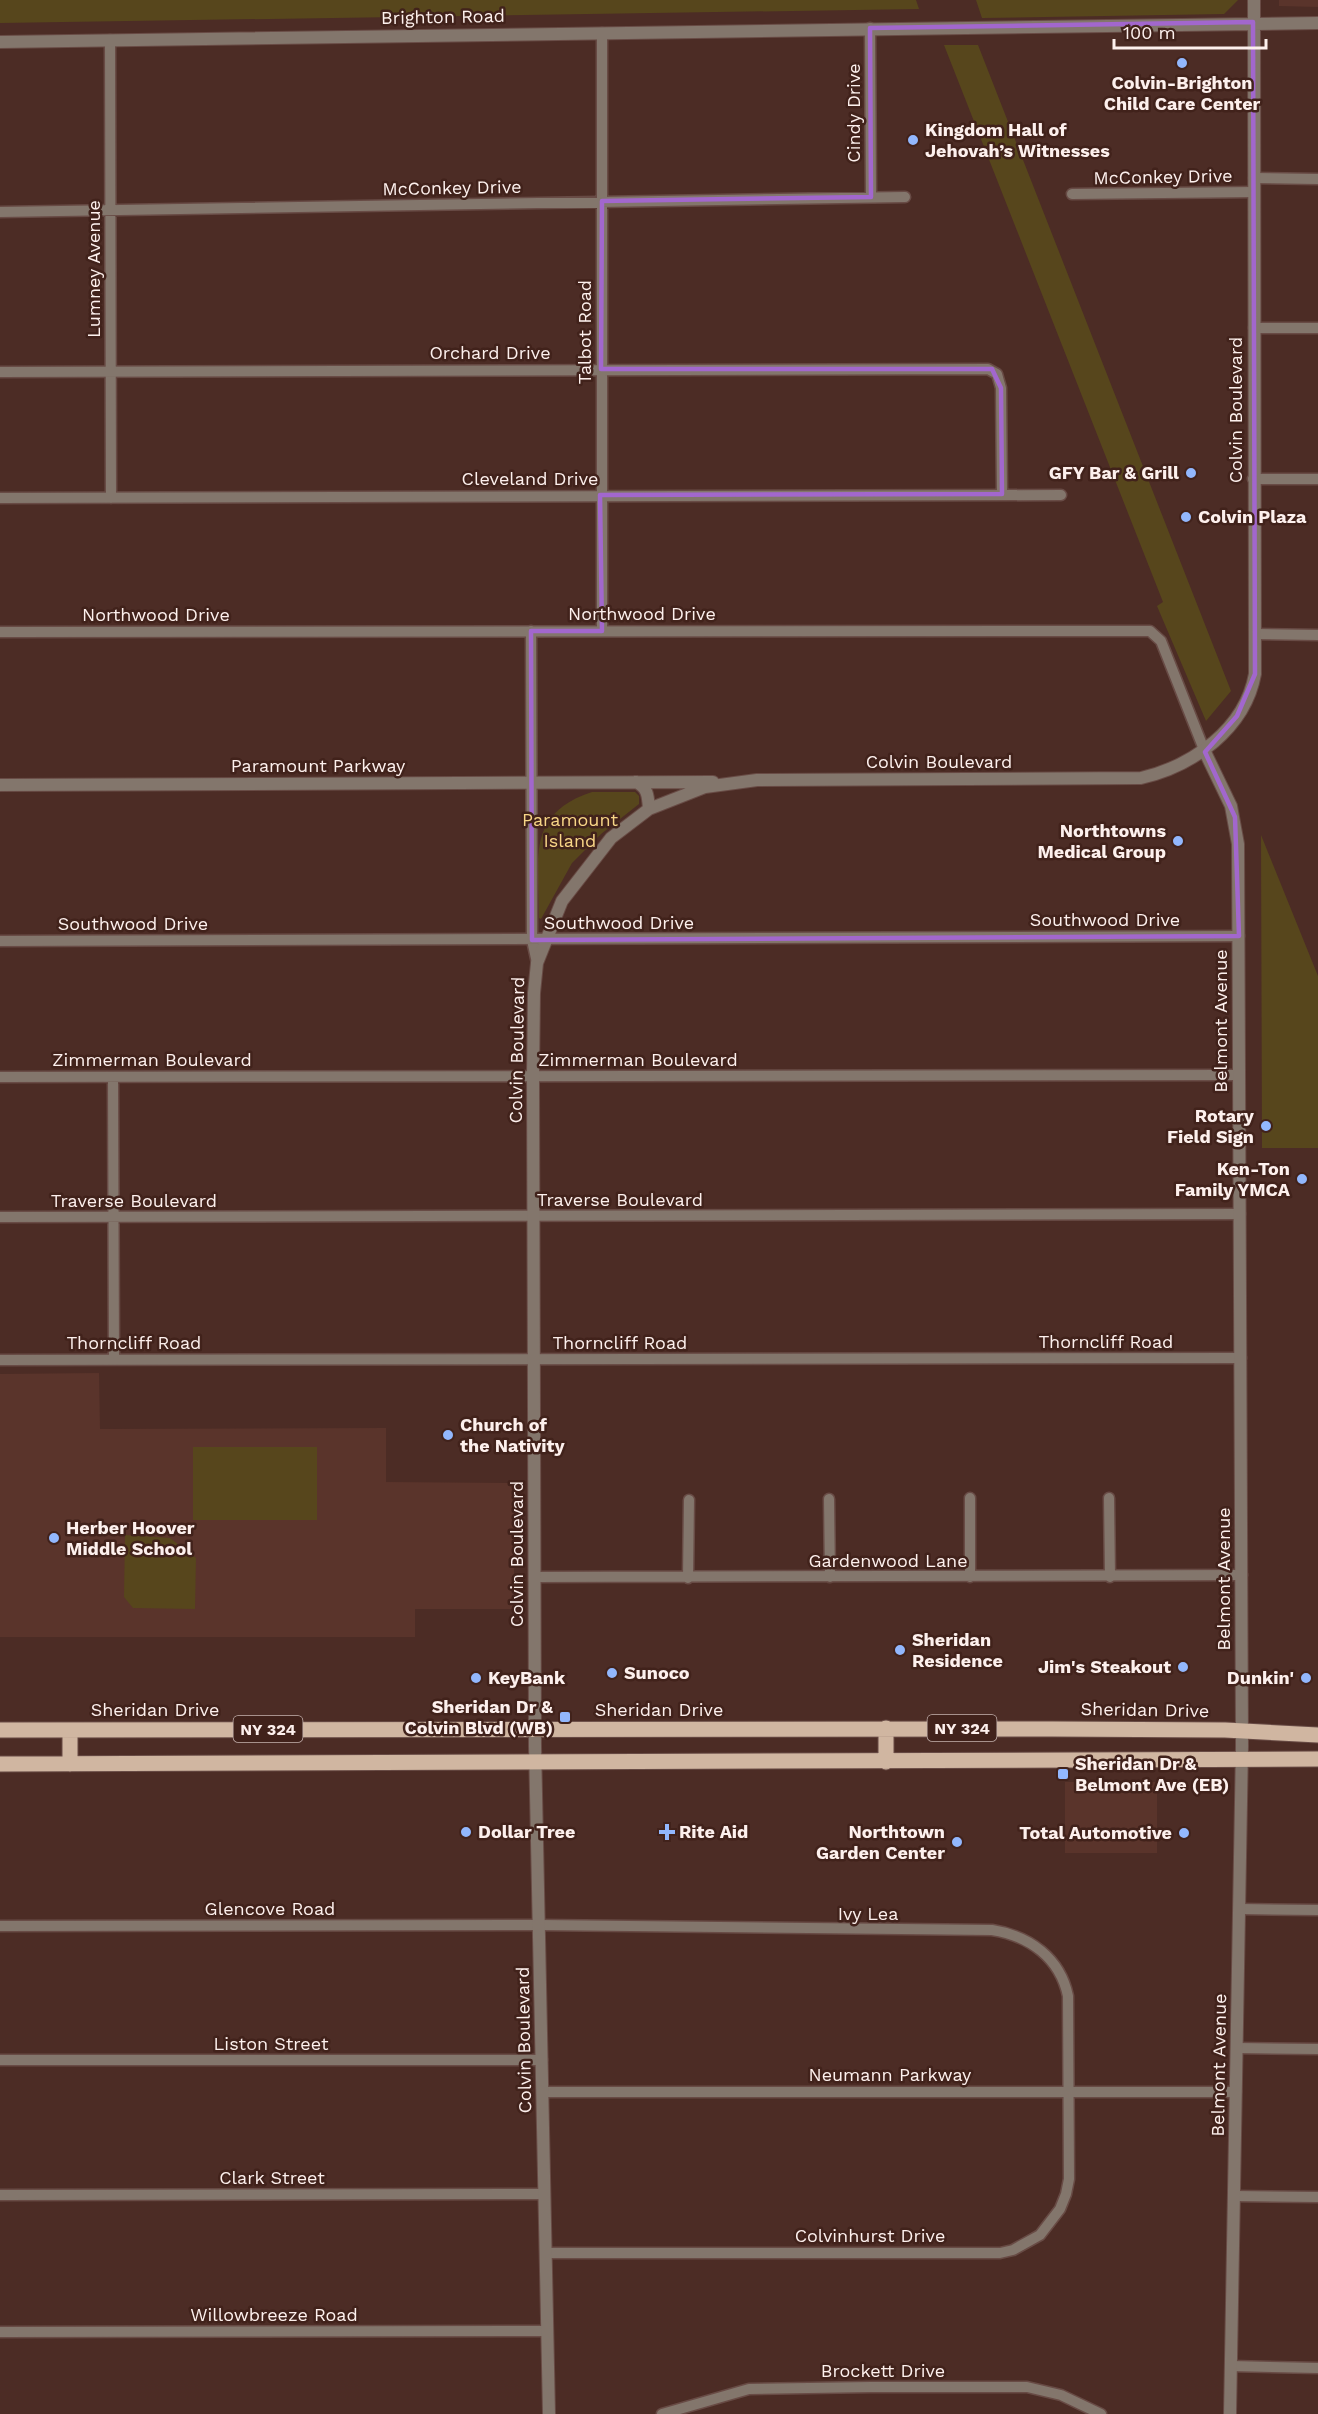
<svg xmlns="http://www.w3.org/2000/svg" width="1318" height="2414" font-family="'Work Sans',sans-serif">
  <rect width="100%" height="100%" fill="#4c2c25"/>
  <path fill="#5a342b" d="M1279 0H1318V7L1279 6Z
    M99 1373 100 1429 386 1428V1482L514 1483V1609H415V1637H0V1374Z
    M1065 1782H1157V1853H1065Z"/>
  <path fill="#57461c" d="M0 0H916L919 9 0 23Z
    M976 0H1238L1224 14 982 18Z
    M944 45H978L1231 691 1206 721 1157 606 1163 602Z
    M592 792H635L639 796V804L601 834 572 863 541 919 539 918C539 860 525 814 592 792Z
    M1261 835 1318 976V1148H1262Z
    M193 1447H317V1520H193Z
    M125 1535 170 1538 196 1558 195 1609 133 1608 124 1597Z"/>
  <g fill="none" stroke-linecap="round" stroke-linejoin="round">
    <defs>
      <path id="minor" d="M870 28 871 197
        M110 40 111 498
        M1254 178 1318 179
        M1072 194 1254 192
        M0 212 905 197
        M1254 328H1318
        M0 372 988 369 997 374 1001 388 1002 494
        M1253 479H1318
        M0 498 1061 495
        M531 631 532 940 537 963
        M602 631V33
        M0 632 1150 631 1161 641 1205 752
        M1255 634 1318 635
        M0 941 1239 936
        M0 1077 1239 1075
        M113 1077 114 1359
        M0 1217 1240 1214
        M0 1360 1241 1358
        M970 1498V1577
        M1109 1498 1110 1577
        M829 1499 830 1577
        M535 1577 1242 1575
        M688 1578 689 1500
        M1241 1909 1318 1910
        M0 1926 540 1925 992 1930C1030 1936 1060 1958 1068 1996L1069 2179 1066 2194 1060 2209 1040 2235 1013 2250 1000 2253H546
        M1237 2048 1318 2049
        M0 2060H542
        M543 2092H1236
        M0 2195 544 2194
        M1235 2196 1318 2197
        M0 2332 547 2331
        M1231 2366 1318 2368
        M662 2414 749 2389 871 2387H1027L1061 2395 1101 2414"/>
      <path id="tertiary" d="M0 42 1318 23
        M1205 752 1231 806 1238 844 1242 1746 1230 2414
        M636 782C648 788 648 796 649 809
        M0 785 713 782
        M549 2414 535 1746 533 1076 534 993 537 963 562 901 611 838 649 809 705 787 757 780 1141 778C1193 766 1245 729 1255 674L1254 0"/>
      <path id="primary" d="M0 1730 1052 1729 1225 1730 1318 1735
        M70 1730V1764
        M886 1762V1728
        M0 1764 1318 1759"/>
    </defs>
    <use href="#minor" stroke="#684b45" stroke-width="13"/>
    <use href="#tertiary" stroke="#684b45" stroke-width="14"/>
    <use href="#primary" stroke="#684b45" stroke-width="17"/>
    <use href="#minor" stroke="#83766c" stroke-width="10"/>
    <use href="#tertiary" stroke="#83766c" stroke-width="12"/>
    <use href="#primary" stroke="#d0b6a1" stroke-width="15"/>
  </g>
  <path fill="none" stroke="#a267cd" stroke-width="4.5" stroke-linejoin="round" d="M1253 22 1255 674 1237 716 1205 752 1235 817 1239 936 532 940 531 631H602L600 495 1002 494 1001 388 992 369H601L602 201 871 197 870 28Z"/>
  <g fill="#92b7fd" stroke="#41221b" stroke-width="2">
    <circle cx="1182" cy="63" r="6"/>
    <circle cx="913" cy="140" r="6"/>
    <circle cx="1191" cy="473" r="6"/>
    <circle cx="1186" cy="517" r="6"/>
    <circle cx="1178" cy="841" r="6"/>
    <circle cx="1266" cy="1126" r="6"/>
    <circle cx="1302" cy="1179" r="6"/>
    <circle cx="448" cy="1435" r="6"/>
    <circle cx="54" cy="1538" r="6"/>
    <circle cx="900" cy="1650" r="6"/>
    <circle cx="1183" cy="1667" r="6"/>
    <circle cx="612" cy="1673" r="6"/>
    <circle cx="476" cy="1678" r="6"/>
    <circle cx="1306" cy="1678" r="6"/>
    <rect x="559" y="1711" width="12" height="12" rx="3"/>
    <rect x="1057" y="1768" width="12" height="12" rx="3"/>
    <circle cx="466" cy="1832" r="6"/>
    <path d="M664 1823h6v6h6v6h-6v6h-6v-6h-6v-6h6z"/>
    <circle cx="1184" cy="1833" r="6"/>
    <circle cx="957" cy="1842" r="6"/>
  </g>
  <g text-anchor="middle" stroke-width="5" stroke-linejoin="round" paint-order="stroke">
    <g fill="#41221b" stroke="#c5b2ae" stroke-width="1.5">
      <rect x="927.5" y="1715" width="69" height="26" rx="4.5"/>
      <rect x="233.5" y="1716" width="69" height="26" rx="4.5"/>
    </g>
    <g font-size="16" font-weight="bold" fill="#fdf0ed">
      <text x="962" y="1734">NY 324</text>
      <text x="268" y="1735">NY 324</text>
    </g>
    <g font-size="18" fill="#fdf0ed" stroke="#41221b">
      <text transform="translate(443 17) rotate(-1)" y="6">Brighton Road</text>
      <text transform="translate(854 113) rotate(-90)" y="6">Cindy Drive</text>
      <text transform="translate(1163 177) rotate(-1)" y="6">McConkey Drive</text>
      <text transform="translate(452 188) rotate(-1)" y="6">McConkey Drive</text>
      <text transform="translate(94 269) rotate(-90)" y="6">Lumney Avenue</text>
      <text transform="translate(585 332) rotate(-90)" y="6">Talbot Road</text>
      <text x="490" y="359">Orchard Drive</text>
      <text transform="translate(1236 410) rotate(-90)" y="6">Colvin Boulevard</text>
      <text x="530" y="485">Cleveland Drive</text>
      <text x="642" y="620">Northwood Drive</text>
      <text x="156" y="621">Northwood Drive</text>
      <text x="939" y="768">Colvin Boulevard</text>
      <text x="318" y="772">Paramount Parkway</text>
      <text x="1105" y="926">Southwood Drive</text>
      <text x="619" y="929">Southwood Drive</text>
      <text x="133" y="930">Southwood Drive</text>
      <text transform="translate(1221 1021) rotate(-90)" y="6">Belmont Avenue</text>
      <text transform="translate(517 1050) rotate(-89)" y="6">Colvin Boulevard</text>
      <text x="152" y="1066">Zimmerman Boulevard</text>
      <text x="638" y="1066">Zimmerman Boulevard</text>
      <text x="620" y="1206">Traverse Boulevard</text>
      <text x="134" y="1207">Traverse Boulevard</text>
      <text x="1106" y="1348">Thorncliff Road</text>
      <text x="134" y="1349">Thorncliff Road</text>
      <text x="620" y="1349">Thorncliff Road</text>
      <text transform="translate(517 1554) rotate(-90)" y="6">Colvin Boulevard</text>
      <text x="888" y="1567">Gardenwood Lane</text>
      <text transform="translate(1224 1579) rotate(-90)" y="6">Belmont Avenue</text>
      <text x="155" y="1716">Sheridan Drive</text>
      <text x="659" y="1716">Sheridan Drive</text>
      <text transform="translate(1145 1710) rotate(1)" y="6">Sheridan Drive</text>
      <text x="270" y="1915">Glencove Road</text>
      <text x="868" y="1920">Ivy Lea</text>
      <text transform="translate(524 2040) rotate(-91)" y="6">Colvin Boulevard</text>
      <text x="271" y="2050">Liston Street</text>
      <text transform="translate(1219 2065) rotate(-89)" y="6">Belmont Avenue</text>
      <text x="890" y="2081">Neumann Parkway</text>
      <text x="272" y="2184">Clark Street</text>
      <text x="870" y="2242">Colvinhurst Drive</text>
      <text x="274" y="2321">Willowbreeze Road</text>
      <text x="883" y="2377">Brockett Drive</text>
    </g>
    <g font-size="18" font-weight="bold" fill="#fdf0ed" stroke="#41221b" text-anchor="start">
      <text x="1182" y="89" text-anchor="middle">Colvin-Brighton<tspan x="1182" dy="21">Child Care Center</tspan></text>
      <text x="925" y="136">Kingdom Hall of<tspan x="925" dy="21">Jehovah’s Witnesses</tspan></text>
      <text x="1179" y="479" text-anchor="end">GFY Bar &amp; Grill</text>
      <text x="1198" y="523">Colvin Plaza</text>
      <text x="1166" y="837" text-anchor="end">Northtowns<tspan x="1166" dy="21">Medical Group</tspan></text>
      <text x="1254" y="1122" text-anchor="end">Rotary<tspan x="1254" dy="21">Field Sign</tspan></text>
      <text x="1290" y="1175" text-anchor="end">Ken-Ton<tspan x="1290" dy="21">Family YMCA</tspan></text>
      <text x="460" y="1431">Church of<tspan x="460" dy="21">the Nativity</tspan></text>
      <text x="66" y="1534">Herber Hoover<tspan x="66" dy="21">Middle School</tspan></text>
      <text x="912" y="1646">Sheridan<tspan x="912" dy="21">Residence</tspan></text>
      <text x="1171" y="1673" text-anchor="end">Jim's Steakout</text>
      <text x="624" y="1679">Sunoco</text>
      <text x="488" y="1684">KeyBank</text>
      <text x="1294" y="1684" text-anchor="end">Dunkin'</text>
      <text x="553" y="1713" text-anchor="end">Sheridan Dr &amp;<tspan x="553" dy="21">Colvin Blvd (WB)</tspan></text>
      <text x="1075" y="1770">Sheridan Dr &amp;<tspan x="1075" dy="21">Belmont Ave (EB)</tspan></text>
      <text x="478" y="1838">Dollar Tree</text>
      <text x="679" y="1838">Rite Aid</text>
      <text x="945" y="1838" text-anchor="end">Northtown<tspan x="945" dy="21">Garden Center</tspan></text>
      <text x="1172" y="1839" text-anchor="end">Total Automotive</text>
    </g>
    <g font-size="18" fill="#f8d687" stroke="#41221b">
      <text x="570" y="826">Paramount<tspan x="570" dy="21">Island</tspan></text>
    </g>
  </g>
  <path d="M1114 39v9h152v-9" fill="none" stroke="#fdf0ed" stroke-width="3"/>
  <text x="1123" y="39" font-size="18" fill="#fdf0ed" stroke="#41221b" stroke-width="4.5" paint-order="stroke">100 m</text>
</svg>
